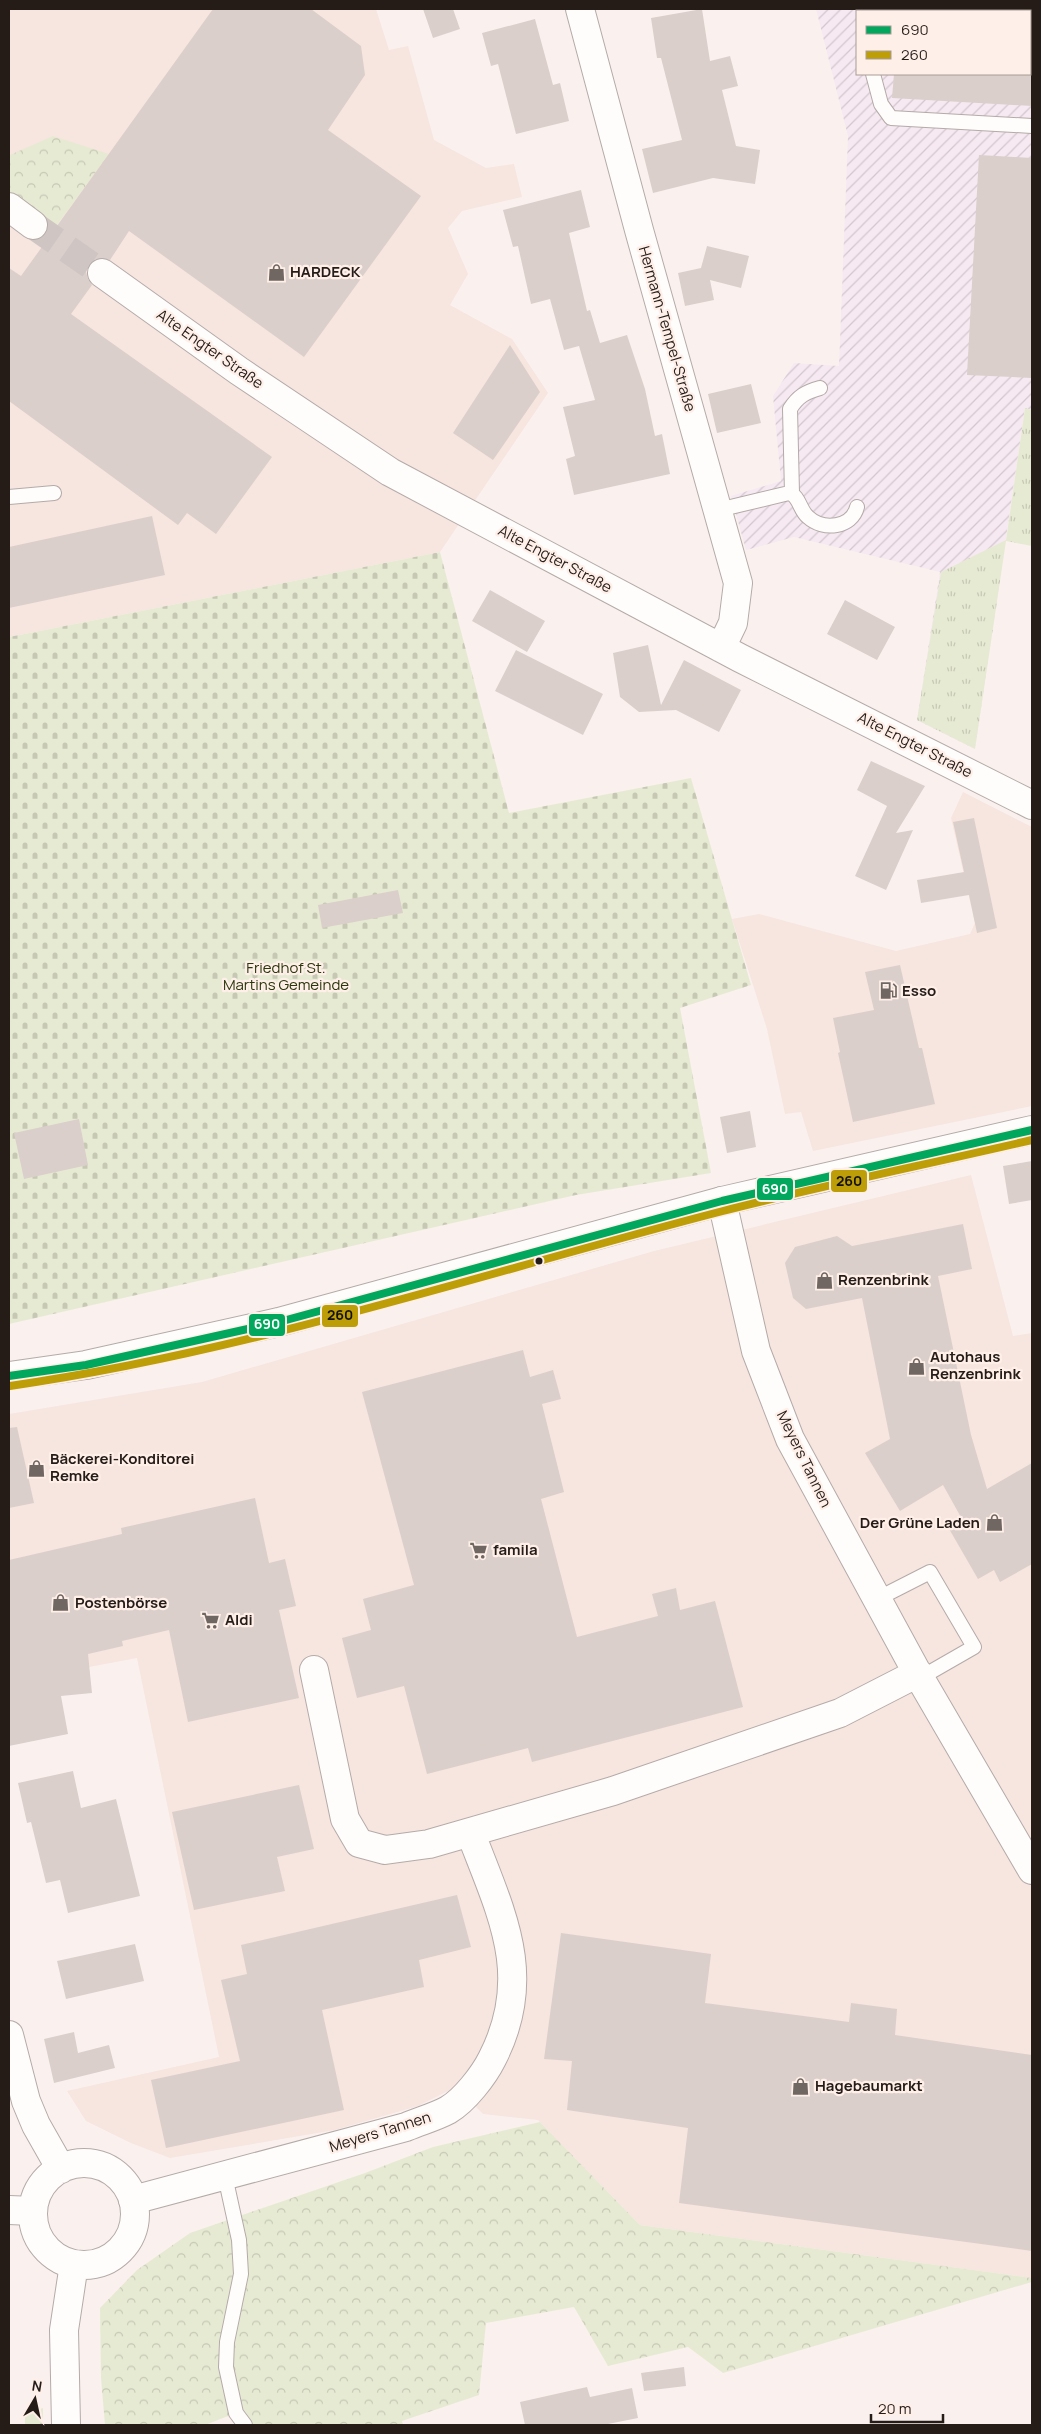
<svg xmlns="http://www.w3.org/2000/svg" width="1041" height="2434" font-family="Manrope,sans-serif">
  <defs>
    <pattern id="industrial-furrows" width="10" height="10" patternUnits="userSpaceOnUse" patternTransform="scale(1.25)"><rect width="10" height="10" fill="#f6e9f2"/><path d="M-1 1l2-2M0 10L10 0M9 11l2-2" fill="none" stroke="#d3c7cf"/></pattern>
    <pattern id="grass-tufts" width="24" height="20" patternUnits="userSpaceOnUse" patternTransform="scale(1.25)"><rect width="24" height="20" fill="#e7ead3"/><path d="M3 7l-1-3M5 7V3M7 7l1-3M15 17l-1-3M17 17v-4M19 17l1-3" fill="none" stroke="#c6c8b4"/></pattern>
    <pattern id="forest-crowns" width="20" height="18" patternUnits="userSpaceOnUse" patternTransform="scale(1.25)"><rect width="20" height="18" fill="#e7ead3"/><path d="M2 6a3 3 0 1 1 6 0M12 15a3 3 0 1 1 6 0" fill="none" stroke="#c6c8b4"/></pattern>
    <pattern id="cemetery-stones" width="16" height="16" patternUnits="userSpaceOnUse" patternTransform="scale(1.25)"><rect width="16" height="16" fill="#e7ead3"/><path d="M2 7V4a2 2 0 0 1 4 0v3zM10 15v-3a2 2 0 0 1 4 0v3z" fill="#c6c8b4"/></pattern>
  </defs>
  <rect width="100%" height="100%" fill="#faf1ee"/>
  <path fill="#f7e5df" d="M9 9H376L389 50 408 46 434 140 486 168 514 164 522 197 462 211 448 228 468 274 450 305 512 339 548 393 440 552 9 637Z
    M963 792 1032 827V1106L813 1151 801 1112 785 1114 767 1029 732 919 759 914 896 951 970 934 975 923 951 818Z
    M971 1175 1013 1336 1032 1333V2278L640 2225 538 2120 483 2114 456 2087 418 2106 335 2130 170 2158 131 2143 86 2121 67 2091 219 2057 137 1658 9 1682V1414L202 1382 654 1251Z"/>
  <path fill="url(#industrial-furrows)" fill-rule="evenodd" d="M816 9H1032V410L1025 408 975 749 917 720 940 572 794 537 746 550 731 496 781 481 773 396 794 363 839 366 848 136ZM857 11H1030V74H857Z"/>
  <path fill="url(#grass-tufts)" d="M1025 408 1032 410V546L1006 541 975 749 917 720 941 572 1006 540Z"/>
  <path fill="url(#forest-crowns)" d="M53 136 109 154 49 236 9 207V158L10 155Z
    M540 2122 640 2225 1032 2278V2282L723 2373 688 2347 608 2366 574 2307 486 2323 479 2395 402 2421 403 2425H245L236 2413 205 2425H105L101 2378 100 2308 137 2270 190 2233 365 2173 433 2147Z
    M43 2408V2425H25V2414Z"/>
  <path fill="url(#cemetery-stones)" d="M440 552 509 813 691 778 751 985 680 1008 711 1173 576 1195 9 1324V637Z"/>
  <path fill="#dbcfcb" d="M213 9H311L361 46 365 75 328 130 421 196 304 357 129 231 110 260 96 259 89 264 86 272 88 279 92 285 71 314 272 457 216 534 187 513 178 525 9 401V268L21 276Z
    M423 9H453L460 29 433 38Z
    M702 9 710 61 730 56 738 86 722 90 736 146 760 150 755 184 713 178 653 193 642 149 682 140 661 58H657L651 18Z
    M535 19 553 85 560 83 569 121 516 134 498 64 491 66 482 33Z
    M894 74H1032V106L892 98Z
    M979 155 1032 158V378L967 375Z
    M581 190 590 227 569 233 587 311 590 310 600 343 627 335 645 389 655 436 662 434 670 474 574 495 566 459 575 456 563 407 595 400 579 346 564 350 550 299 531 304 518 246 513 247 503 210Z
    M707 246 749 256 741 288 710 280 714 300 685 306 678 273 701 268Z
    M510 345 540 392 493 460 453 433Z
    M751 384 761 423 717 433 708 394Z
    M152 516 165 575 9 608V547Z
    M490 590 545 621 527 652 472 621Z
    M845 600 895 627 877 660 827 634Z
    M648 645 661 705 684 660 741 690 719 732 676 710 639 712 620 697 613 653Z
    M516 650 603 694 583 735 495 691Z
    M871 761 925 786 896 833 913 830 886 890 855 876 887 806 857 790Z
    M974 818 997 928 977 933 969 895 921 903 917 880 964 872 953 822Z
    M398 890 403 913 322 928 318 905Z
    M900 965 919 1048H922L935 1104 853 1122 838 1053 840 1052 833 1018 874 1010 865 972Z
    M750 1111 756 1147 727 1153 720 1117Z
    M79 1119 88 1165 24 1179 14 1133Z
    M1032 1161V1200L1009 1204 1003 1166Z
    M963 1224 972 1269 938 1276 971 1435 987 1489 1032 1463V1564L1000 1582 994 1570 978 1579 948 1527 962 1519 943 1485 900 1511 865 1453 890 1439 862 1298 806 1309 793 1298 785 1263 795 1247 837 1236 852 1246Z
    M523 1350 530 1377 553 1370 561 1399 542 1404 564 1492 541 1499 577 1637 658 1616 652 1594 676 1588 680 1610 715 1601 743 1707 532 1762 528 1748 427 1774 404 1686 357 1698 342 1638 371 1630 363 1599 414 1585 362 1392Z
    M17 1427 34 1503 9 1508V1428Z
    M255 1498 269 1563 285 1559 296 1606 279 1610 299 1698 188 1722 169 1630 122 1641 123 1646 88 1654 92 1693 61 1696 68 1734 9 1746V1560L122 1534 121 1528Z
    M73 1771 81 1808 116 1799 140 1896 68 1913 60 1880 46 1883 31 1822 27 1823 18 1783Z
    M299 1785 314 1849 277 1857 285 1891 194 1910 172 1812Z
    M457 1895 471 1947 419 1960 424 1987 322 2010 344 2110 166 2148 151 2080 240 2061 221 1980 247 1974 241 1945Z
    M561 1933 711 1954 705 2003 849 2022 851 2003 897 2009 895 2035 1032 2055V2251L679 2203 688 2128 567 2110 572 2061 544 2059Z
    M135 1944 144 1981 66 1999 57 1961Z
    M74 2032 78 2053 109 2045 115 2068 54 2083 44 2039Z
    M684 2367 686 2386 644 2391 641 2373Z
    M587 2387 590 2397 632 2388 638 2418 603 2425H525L520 2402Z"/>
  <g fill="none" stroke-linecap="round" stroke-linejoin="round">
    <path stroke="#cfc6c3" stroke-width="28" stroke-dasharray="28 14" stroke-linecap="butt" d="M33 225 102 273"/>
    <defs>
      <path id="lane" d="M873 11V9
        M873 74 881 104 891 118 1032 126
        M792 493 790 409C798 396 806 392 820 388
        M9 497 54 493
        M718 510 789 493C799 495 800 511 808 517 823 531 852 528 857 507
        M877 1599 930 1572 974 1647 920 1678
        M225 2176 239 2240 241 2274 227 2342 226 2367 236 2413 245 2425"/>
      <path id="street" d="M580 9 639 230 738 583 733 623 721 648
        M9 207 33 225
        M102 273 239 371 390 472 740 658 1032 805
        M722 1201 756 1351 790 1439 920 1678 1032 1870
        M314 1670 345 1819 359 1843 385 1850 429 1844 613 1791 840 1713 918 1673
        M133 2200 406 2127C420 2121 435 2117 448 2110 465 2100 484 2075 492 2059 535 1976 501 1913 471 1834
        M9 2210 33 2211"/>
      <path id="primary" d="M9 1376 86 1365 279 1322 722 1201 1032 1130
        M9 2035 26 2101 36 2125 61 2169
        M33 2214a51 51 0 1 1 102 0a51 51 0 1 1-102 0Z
        M66 2425 64 2330 74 2264"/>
    </defs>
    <use href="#lane" stroke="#b4aba8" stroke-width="16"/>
    <use href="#street" stroke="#b4aba8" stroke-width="30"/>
    <use href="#primary" stroke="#b4aba8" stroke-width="30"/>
    <use href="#lane" stroke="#fefdfc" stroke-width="14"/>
    <use href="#street" stroke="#fefdfc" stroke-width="28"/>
    <use href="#primary" stroke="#fefdfc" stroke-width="28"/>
    <defs>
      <path id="bus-1" d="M9 1376 86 1365 279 1322 722 1201 1032 1130"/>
      <path id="bus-2" d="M10 1386C253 1351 486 1272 723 1211 825 1185 929 1164 1032 1140"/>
    </defs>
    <use href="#bus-1" stroke="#ffefe9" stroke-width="11"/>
    <use href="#bus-2" stroke="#ffefe9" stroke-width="11"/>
    <use href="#bus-1" stroke="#00a75d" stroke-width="8"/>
    <use href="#bus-2" stroke="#be9e08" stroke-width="8"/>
  </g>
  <defs>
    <symbol id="shop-bare" viewBox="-9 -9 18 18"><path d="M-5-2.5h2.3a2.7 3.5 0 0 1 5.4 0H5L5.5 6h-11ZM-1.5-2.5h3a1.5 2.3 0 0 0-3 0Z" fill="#706763" stroke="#ffefe9" stroke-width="2.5" paint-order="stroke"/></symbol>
    <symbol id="fuel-bare" viewBox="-9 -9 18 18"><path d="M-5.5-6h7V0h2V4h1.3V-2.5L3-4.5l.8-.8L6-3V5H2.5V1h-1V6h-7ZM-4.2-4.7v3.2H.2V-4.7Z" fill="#706763" stroke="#ffefe9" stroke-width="2.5" paint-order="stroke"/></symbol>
    <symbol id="supermarket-bare" viewBox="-9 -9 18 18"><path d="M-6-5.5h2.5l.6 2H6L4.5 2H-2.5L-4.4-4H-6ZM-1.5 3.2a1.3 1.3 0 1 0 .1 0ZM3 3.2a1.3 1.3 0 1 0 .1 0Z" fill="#706763" stroke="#ffefe9" stroke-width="2.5" paint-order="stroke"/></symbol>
  </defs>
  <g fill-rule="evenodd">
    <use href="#shop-bare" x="264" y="260" width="25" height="25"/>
    <use href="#fuel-bare" x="876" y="978" width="25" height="25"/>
    <use href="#shop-bare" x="812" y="1268" width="25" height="25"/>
    <use href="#shop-bare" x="904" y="1354" width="25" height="25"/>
    <use href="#shop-bare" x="24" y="1456" width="25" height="25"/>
    <use href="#shop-bare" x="982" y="1510" width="25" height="25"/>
    <use href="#supermarket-bare" x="466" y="1538" width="25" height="25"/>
    <use href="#shop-bare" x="48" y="1590" width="25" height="25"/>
    <use href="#supermarket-bare" x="198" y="1608" width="25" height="25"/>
    <use href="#shop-bare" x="788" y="2074" width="25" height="25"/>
  </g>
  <circle fill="#251c18" stroke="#ffefe9" stroke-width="2" cx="539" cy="1261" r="4.5"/>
  <g text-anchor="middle" stroke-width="4.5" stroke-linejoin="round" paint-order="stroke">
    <g font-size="15" font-weight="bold" fill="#251c18" stroke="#ffefe9" text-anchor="start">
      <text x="290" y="277">HARDECK</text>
      <text x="902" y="996">Esso</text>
      <text x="838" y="1285">Renzenbrink</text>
      <text x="930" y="1362">Autohaus<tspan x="930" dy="17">Renzenbrink</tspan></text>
      <text x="50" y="1464">Bäckerei-Konditorei<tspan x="50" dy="17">Remke</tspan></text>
      <text x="980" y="1528" text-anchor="end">Der Grüne Laden</text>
      <text x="493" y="1555">famila</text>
      <text x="75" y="1608">Postenbörse</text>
      <text x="225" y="1625">Aldi</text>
      <text x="815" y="2091">Hagebaumarkt</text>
    </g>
    <g font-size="15" fill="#251c18" stroke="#ffefe9">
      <text transform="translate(667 329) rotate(74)" y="5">Hermann-Tempel-Straße</text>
      <text transform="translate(210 349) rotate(35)" y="5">Alte Engter Straße</text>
      <text transform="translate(555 559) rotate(28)" y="5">Alte Engter Straße</text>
      <text transform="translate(915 745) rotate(27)" y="5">Alte Engter Straße</text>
      <text transform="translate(804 1459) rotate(64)" y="5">Meyers Tannen</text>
      <text transform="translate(380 2132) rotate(-17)" y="5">Meyers Tannen</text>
    </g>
    <g font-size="15" fill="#2b370a" stroke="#ffefe9">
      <text x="286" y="973">Friedhof St.<tspan x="286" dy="17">Martins Gemeinde</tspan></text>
    </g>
  </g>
  <g stroke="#ffefe9" stroke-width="2">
    <rect x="830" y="1169" width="38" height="24" rx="5" fill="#be9e08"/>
    <rect x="756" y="1177" width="38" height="24" rx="5" fill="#00a75d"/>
    <rect x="321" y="1304" width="38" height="24" rx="5" fill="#be9e08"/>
    <rect x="248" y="1313" width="38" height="24" rx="5" fill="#00a75d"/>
  </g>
  <g font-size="14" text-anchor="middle" font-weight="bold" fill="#fff">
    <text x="775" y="1194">690</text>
    <text x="267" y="1329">690</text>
  </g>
  <g font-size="14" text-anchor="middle" font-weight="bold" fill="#111">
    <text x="849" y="1186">260</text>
    <text x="340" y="1320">260</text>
  </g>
  <rect width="1041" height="2434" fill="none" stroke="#251c18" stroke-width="20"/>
  <rect x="856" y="10" width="175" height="65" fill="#ffefe9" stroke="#a89b95"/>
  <rect x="866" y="26" width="25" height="8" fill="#00a75d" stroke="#a89b95"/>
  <text x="901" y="35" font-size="15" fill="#251c18">690</text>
  <rect x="866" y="51" width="25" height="8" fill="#be9e08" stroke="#a89b95"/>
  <text x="901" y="60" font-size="15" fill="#251c18">260</text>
  <g transform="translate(35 2399) rotate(9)" stroke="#ffefe9" stroke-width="4" paint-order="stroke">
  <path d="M0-4L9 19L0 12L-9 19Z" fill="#251c18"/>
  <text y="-8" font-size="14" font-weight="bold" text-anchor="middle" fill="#251c18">N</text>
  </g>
  <path d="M871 2414v8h72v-8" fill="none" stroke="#251c18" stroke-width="2.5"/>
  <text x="878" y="2414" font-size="15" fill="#251c18" stroke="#ffefe9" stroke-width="4" paint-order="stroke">20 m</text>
</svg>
